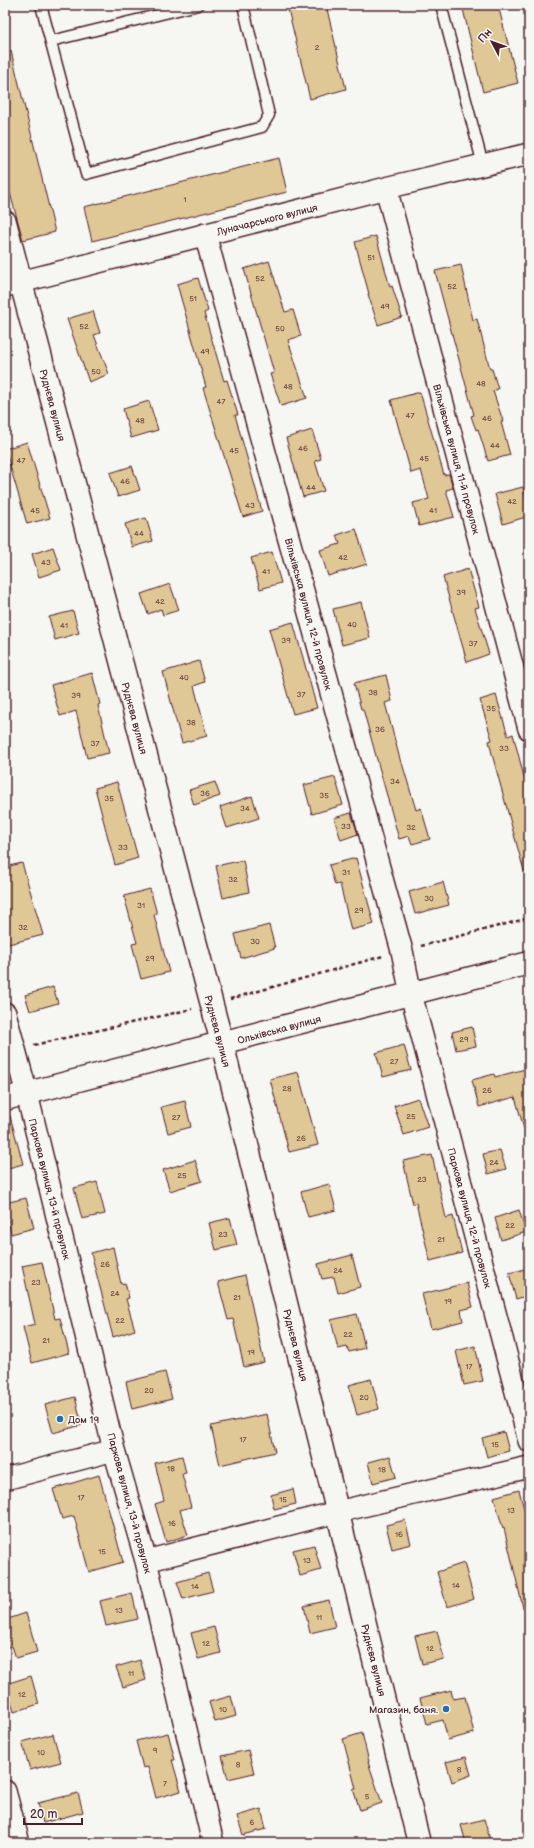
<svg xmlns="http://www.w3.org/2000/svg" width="534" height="1848" font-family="'Balsamiq Sans',sans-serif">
  <rect width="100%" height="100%" fill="#f6f6f2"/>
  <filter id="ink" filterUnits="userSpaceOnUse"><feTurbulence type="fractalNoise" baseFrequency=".025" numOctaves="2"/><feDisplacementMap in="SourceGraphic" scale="8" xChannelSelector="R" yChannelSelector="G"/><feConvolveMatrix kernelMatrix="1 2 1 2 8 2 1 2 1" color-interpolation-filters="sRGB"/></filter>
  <g filter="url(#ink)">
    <path fill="#e0c796" stroke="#4a1f2b" d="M287 5H326L346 89 310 99Z
      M462 5H498L518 83 483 92Z
      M5 51H11L55 232 23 240 5 175Z
      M279 158 287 192 92 241 84 207Z
      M376 236 390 287 392 286 402 317 378 325 368 294H369L355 242Z
      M269 261 285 312 293 310 301 336 288 340 307 398 281 406 270 374 274 373 244 269Z
      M461 265 473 320 477 319 490 369H492L498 389 493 391 503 421 501 422 510 455 488 461 478 429 476 430 471 416 474 415 435 271Z
      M198 278 208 311 204 313 224 381 227 380 238 415H235L262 511 243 517 203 388 206 387 177 284Z
      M93 311 100 333 94 335 109 374 89 382 67 319Z
      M420 392 444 475 449 474 453 488 446 490 454 517 419 526 413 503 429 499 421 470 411 473 391 400Z
      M149 401 158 430 131 438 123 409Z
      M312 430 321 459 315 461 324 491 303 497 286 438Z
      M27 442 50 518 27 524 5 449Z
      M132 466 140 490 118 497 110 473Z
      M523 487 529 508V516L503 524 495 494Z
      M146 518 153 541 132 547 125 524Z
      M356 529 367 564 328 576 320 550 340 544 337 535Z
      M53 547 61 570 39 577 32 554Z
      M272 552 281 583 260 589 251 558Z
      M468 569 479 607 475 608 489 654 467 662 443 577Z
      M170 584 179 610 163 615 161 609 148 614 141 594Z
      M361 602 370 638 342 645 333 609Z
      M73 611 79 633 55 640 49 617Z
      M293 622 317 708 293 714 269 629Z
      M199 661 205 682 194 686 207 736 182 743 163 672Z
      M92 673 100 704 98 705 109 753 87 758 76 711 60 716 51 685Z
      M386 675 392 701 385 703 401 763H402L416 810 421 808 430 839 412 844 409 836 399 839 363 709H361L354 683Z
      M496 695 508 736 513 734 529 796V871H524L492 754 489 741 492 740 480 700Z
      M335 777 343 805 312 814 304 785Z
      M117 782 138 858 115 865 95 788Z
      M215 782 220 796 194 805 189 790Z
      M252 796 259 818 227 828 220 807Z
      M351 813 358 834 341 840 334 818Z
      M356 858 374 924 351 930 340 884 335 885 329 865Z
      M243 860 249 892 223 898 216 866Z
      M22 863 43 935 5 945V867Z
      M443 882 449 905 415 914 409 892Z
      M150 889 157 914 154 915 169 972 141 979 132 944 137 943 124 896Z
      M269 925 275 948 241 958 235 934Z
      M53 987 58 1003 30 1011 25 995Z
      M472 1027 476 1046 456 1050 452 1032Z
      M404 1045 411 1070 383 1077 376 1053Z
      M529 1068V1129H524L515 1097 479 1107 472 1080 494 1074 495 1077Z
      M298 1072 318 1145 289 1152 270 1079Z
      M418 1098 428 1127 404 1135 394 1106Z
      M185 1101 191 1127 168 1133 161 1107Z
      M5 1116H10L23 1164 5 1169Z
      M500 1150 506 1169 488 1174 483 1154Z
      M432 1155 446 1218 453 1216 462 1253 430 1261 416 1203 413 1204 403 1161Z
      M195 1160 202 1181 170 1191 163 1170Z
      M97 1182 105 1214 82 1219 74 1188Z
      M329 1184 336 1210 308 1217 301 1192Z
      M26 1198 34 1228 11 1234 5 1203Z
      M519 1210 526 1232 501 1240 495 1218Z
      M230 1218 237 1245 216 1250 209 1223Z
      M113 1247 121 1284 125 1283 129 1298 126 1299 135 1330 113 1337 91 1253Z
      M352 1255 360 1287 338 1293 334 1277 322 1279 318 1264Z
      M42 1262 55 1319 60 1318 69 1353 32 1363 23 1327 35 1324 22 1266Z
      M529 1268V1295L516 1299 509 1273Z
      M245 1275 264 1362 244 1367 233 1319 228 1320 218 1282Z
      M467 1283 473 1307 461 1310 463 1321 431 1329 422 1294Z
      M357 1314 365 1348 349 1352 347 1347 338 1349 331 1320Z
      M475 1346 483 1381 464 1385 456 1351Z
      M165 1372 172 1399 132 1409 126 1382Z
      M371 1379 379 1409 357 1415 349 1385Z
      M75 1397 82 1425 53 1433 45 1405Z
      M267 1414 275 1452 220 1465 211 1426Z
      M504 1432 509 1451 487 1457 482 1438Z
      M182 1456 186 1473 182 1474 191 1507 180 1510 188 1535 166 1542 155 1504 164 1501 155 1463Z
      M390 1456 396 1477 373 1483 368 1462Z
      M99 1475 123 1562 89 1572 74 1516 62 1519 53 1489Z
      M293 1489 296 1504 274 1509 271 1495Z
      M519 1490 529 1528V1608H523L504 1528 503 1529 494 1497Z
      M405 1520 411 1544 392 1549 386 1525Z
      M314 1545 321 1570 300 1576 293 1550Z
      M464 1563 474 1599 447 1607 437 1572Z
      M208 1573 213 1591 183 1599 177 1582Z
      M132 1593 138 1619 106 1626 100 1601Z
      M329 1600 335 1627 310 1633 304 1606Z
      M26 1613 37 1652 16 1658 12 1646 5 1648V1620Z
      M214 1627 221 1653 198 1659 191 1633Z
      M437 1631 444 1659 422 1664 415 1636Z
      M140 1660 146 1680 123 1687 116 1667Z
      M31 1676 39 1704 14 1712 6 1684Z
      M451 1690 453 1699 465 1697 474 1733 448 1740 443 1720 427 1724 420 1698Z
      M231 1696 236 1716 215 1722 209 1702Z
      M168 1733 175 1760H172L181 1791 156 1798 148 1767 143 1768 136 1741Z
      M362 1733 369 1762H368L382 1803 360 1810 353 1789H356L343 1739Z
      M53 1734 61 1762 30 1770 22 1742Z
      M248 1750 254 1773 228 1779 222 1756Z
      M466 1757 471 1775 452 1782 446 1762Z
      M78 1793 83 1812 43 1823 38 1803Z
      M261 1809 266 1829 243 1835 237 1816Z
      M484 1819 491 1843H466L461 1825Z"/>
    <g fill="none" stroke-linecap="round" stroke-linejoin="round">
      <defs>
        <path id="lane" d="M41 5 86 174 262 127 269 115 243 5
          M441 5 483 165
          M51 41 198 5"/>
        <path id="street" d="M386 188 529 729
          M205 234 402 951 411 994 529 1441
          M5 286 386 188 529 154
          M5 1013 27 1094 114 1450 146 1561 213 1843
          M5 1479 114 1450
          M146 1561 337 1512 529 1467
          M5 1791 19 1843"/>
        <path id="secondary" d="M5 222 222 1043 419 1843
          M5 1099 529 963"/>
      </defs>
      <use href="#lane" stroke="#4a1f2b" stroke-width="13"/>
      <use href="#street" stroke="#4a1f2b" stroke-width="24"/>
      <use href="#secondary" stroke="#4a1f2b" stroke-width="25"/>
      <path stroke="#4a1f2b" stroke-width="2.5" stroke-dasharray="4 3" stroke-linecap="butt" d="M421 946 529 918
        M230 999 383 956
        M34 1045 192 1009"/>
      <use href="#lane" stroke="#f6f6f2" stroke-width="10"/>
      <use href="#street" stroke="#f6f6f2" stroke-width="21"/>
      <use href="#secondary" stroke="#f6f6f2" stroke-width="22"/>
    </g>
  </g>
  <g fill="#1f6fb2" stroke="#f6f6f2" stroke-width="1.5">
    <circle cx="60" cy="1419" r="4"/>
    <circle cx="446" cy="1709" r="4"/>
  </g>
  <g text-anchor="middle" stroke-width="3.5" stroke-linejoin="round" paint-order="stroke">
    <g font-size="8" fill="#704946">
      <text x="317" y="50">2</text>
      <text x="185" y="202">1</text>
      <text x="371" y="260">51</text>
      <text x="260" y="281">52</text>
      <text x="452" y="289">52</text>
      <text x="193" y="301">51</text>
      <text x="385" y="309">49</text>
      <text x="84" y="329">52</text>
      <text x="280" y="331">50</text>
      <text x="205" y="354">49</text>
      <text x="96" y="374">50</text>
      <text x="481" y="386">48</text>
      <text x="288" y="389">48</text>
      <text x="221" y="404">47</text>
      <text x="410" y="418">47</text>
      <text x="487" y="421">46</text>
      <text x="140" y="423">48</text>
      <text x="495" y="448">44</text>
      <text x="303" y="451">46</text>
      <text x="234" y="453">45</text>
      <text x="424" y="461">45</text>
      <text x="21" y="463">47</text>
      <text x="125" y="484">46</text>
      <text x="311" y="490">44</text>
      <text x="512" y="504">42</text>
      <text x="250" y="508">43</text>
      <text x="35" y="513">45</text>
      <text x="433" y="513">41</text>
      <text x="139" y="536">44</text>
      <text x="343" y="560">42</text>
      <text x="46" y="565">43</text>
      <text x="266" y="574">41</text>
      <text x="461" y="595">39</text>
      <text x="160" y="604">42</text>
      <text x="352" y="627">40</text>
      <text x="64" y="628">41</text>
      <text x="286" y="643">39</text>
      <text x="473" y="646">37</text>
      <text x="184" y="680">40</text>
      <text x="373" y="695">38</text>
      <text x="301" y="697">37</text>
      <text x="76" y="698">39</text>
      <text x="491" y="711">35</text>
      <text x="191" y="725">38</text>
      <text x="380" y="732">36</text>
      <text x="95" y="746">37</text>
      <text x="504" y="751">33</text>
      <text x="395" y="784">34</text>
      <text x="205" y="796">36</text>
      <text x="324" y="798">35</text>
      <text x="109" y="801">35</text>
      <text x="245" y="811">34</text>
      <text x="346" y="829">33</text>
      <text x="411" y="830">32</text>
      <text x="123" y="850">33</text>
      <text x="346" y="875">31</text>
      <text x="233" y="882">32</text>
      <text x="429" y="901">30</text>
      <text x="141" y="908">31</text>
      <text x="359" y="913">29</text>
      <text x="23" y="930">32</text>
      <text x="255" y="944">30</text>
      <text x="150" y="961">29</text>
      <text x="464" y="1042">29</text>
      <text x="394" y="1064">27</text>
      <text x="287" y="1091">28</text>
      <text x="487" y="1093">26</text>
      <text x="411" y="1119">25</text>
      <text x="176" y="1120">27</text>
      <text x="301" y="1141">26</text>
      <text x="494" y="1165">24</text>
      <text x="182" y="1178">25</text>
      <text x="422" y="1182">23</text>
      <text x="510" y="1228">22</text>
      <text x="223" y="1237">23</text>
      <text x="441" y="1242">21</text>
      <text x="105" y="1267">26</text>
      <text x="338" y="1273">24</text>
      <text x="36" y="1285">23</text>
      <text x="115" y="1296">24</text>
      <text x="237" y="1300">21</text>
      <text x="448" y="1304">19</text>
      <text x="120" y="1323">22</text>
      <text x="348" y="1337">22</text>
      <text x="46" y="1343">21</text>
      <text x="251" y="1355">19</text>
      <text x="469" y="1369">17</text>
      <text x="149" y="1393">20</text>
      <text x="364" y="1400">20</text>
      <text x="243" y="1442">17</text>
      <text x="495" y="1447">15</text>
      <text x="171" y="1471">18</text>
      <text x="382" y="1472">18</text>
      <text x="81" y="1500">17</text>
      <text x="283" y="1502">15</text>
      <text x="511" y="1513">13</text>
      <text x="172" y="1526">16</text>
      <text x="399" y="1537">16</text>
      <text x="102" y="1554">15</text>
      <text x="307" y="1563">13</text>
      <text x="456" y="1588">14</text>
      <text x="195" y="1589">14</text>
      <text x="119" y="1613">13</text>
      <text x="319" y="1620">11</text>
      <text x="206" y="1646">12</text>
      <text x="430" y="1651">12</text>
      <text x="131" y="1676">11</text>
      <text x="22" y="1697">12</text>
      <text x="223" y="1712">10</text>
      <text x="155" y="1753">9</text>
      <text x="41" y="1755">10</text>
      <text x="238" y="1767">8</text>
      <text x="459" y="1772">8</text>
      <text x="165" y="1786">7</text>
      <text x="367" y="1799">5</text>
      <text x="252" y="1825">6</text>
    </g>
    <g font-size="10" fill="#4a1f2b" stroke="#f6f6f2">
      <text transform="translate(267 219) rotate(-14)" y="4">Луначарського вулиця</text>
      <text transform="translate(53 405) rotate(75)" y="4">Руднєва вулиця</text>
      <text transform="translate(457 459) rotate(75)" y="4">Вільхівська вулиця, 11-й провулок</text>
      <text transform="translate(309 614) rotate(75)" y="4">Вільхівська вулиця, 12-й провулок</text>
      <text transform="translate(135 718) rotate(75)" y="4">Руднєва вулиця</text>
      <text transform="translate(279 1029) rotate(-15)" y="4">Ольхівська вулиця</text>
      <text transform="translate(218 1031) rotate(75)" y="4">Руднєва вулиця</text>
      <text transform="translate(50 1189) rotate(76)" y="4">Паркова вулиця, 13-й провулок</text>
      <text transform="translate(470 1218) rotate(75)" y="4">Паркова вулиця, 12-й провулок</text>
      <text transform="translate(296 1345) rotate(76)" y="4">Руднєва вулиця</text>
      <text transform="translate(130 1503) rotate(75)" y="4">Паркова вулиця, 13-й провулок</text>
      <text transform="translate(374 1660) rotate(76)" y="4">Руднєва вулиця</text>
    </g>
    <g font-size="10" fill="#4a1f2b" stroke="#f6f6f2" text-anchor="start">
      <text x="68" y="1423">Дом 19</text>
      <text x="438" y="1713" text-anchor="end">Магазин, баня.</text>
    </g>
  </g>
  <rect width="534" height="1848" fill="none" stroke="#f6f6f2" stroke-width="20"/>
  <rect x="10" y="10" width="514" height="1828" fill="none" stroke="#4a1f2b" stroke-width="1.5" filter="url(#ink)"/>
  <g transform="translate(492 42) rotate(311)" stroke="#f6f6f2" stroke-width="3" paint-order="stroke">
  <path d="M0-3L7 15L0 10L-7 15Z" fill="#4a1f2b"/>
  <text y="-6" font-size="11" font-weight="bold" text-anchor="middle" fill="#4a1f2b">Пн</text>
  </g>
  <path d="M24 1818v6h58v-6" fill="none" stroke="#4a1f2b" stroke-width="2"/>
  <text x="30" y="1818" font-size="12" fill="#4a1f2b" stroke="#f6f6f2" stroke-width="3" paint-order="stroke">20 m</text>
</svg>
